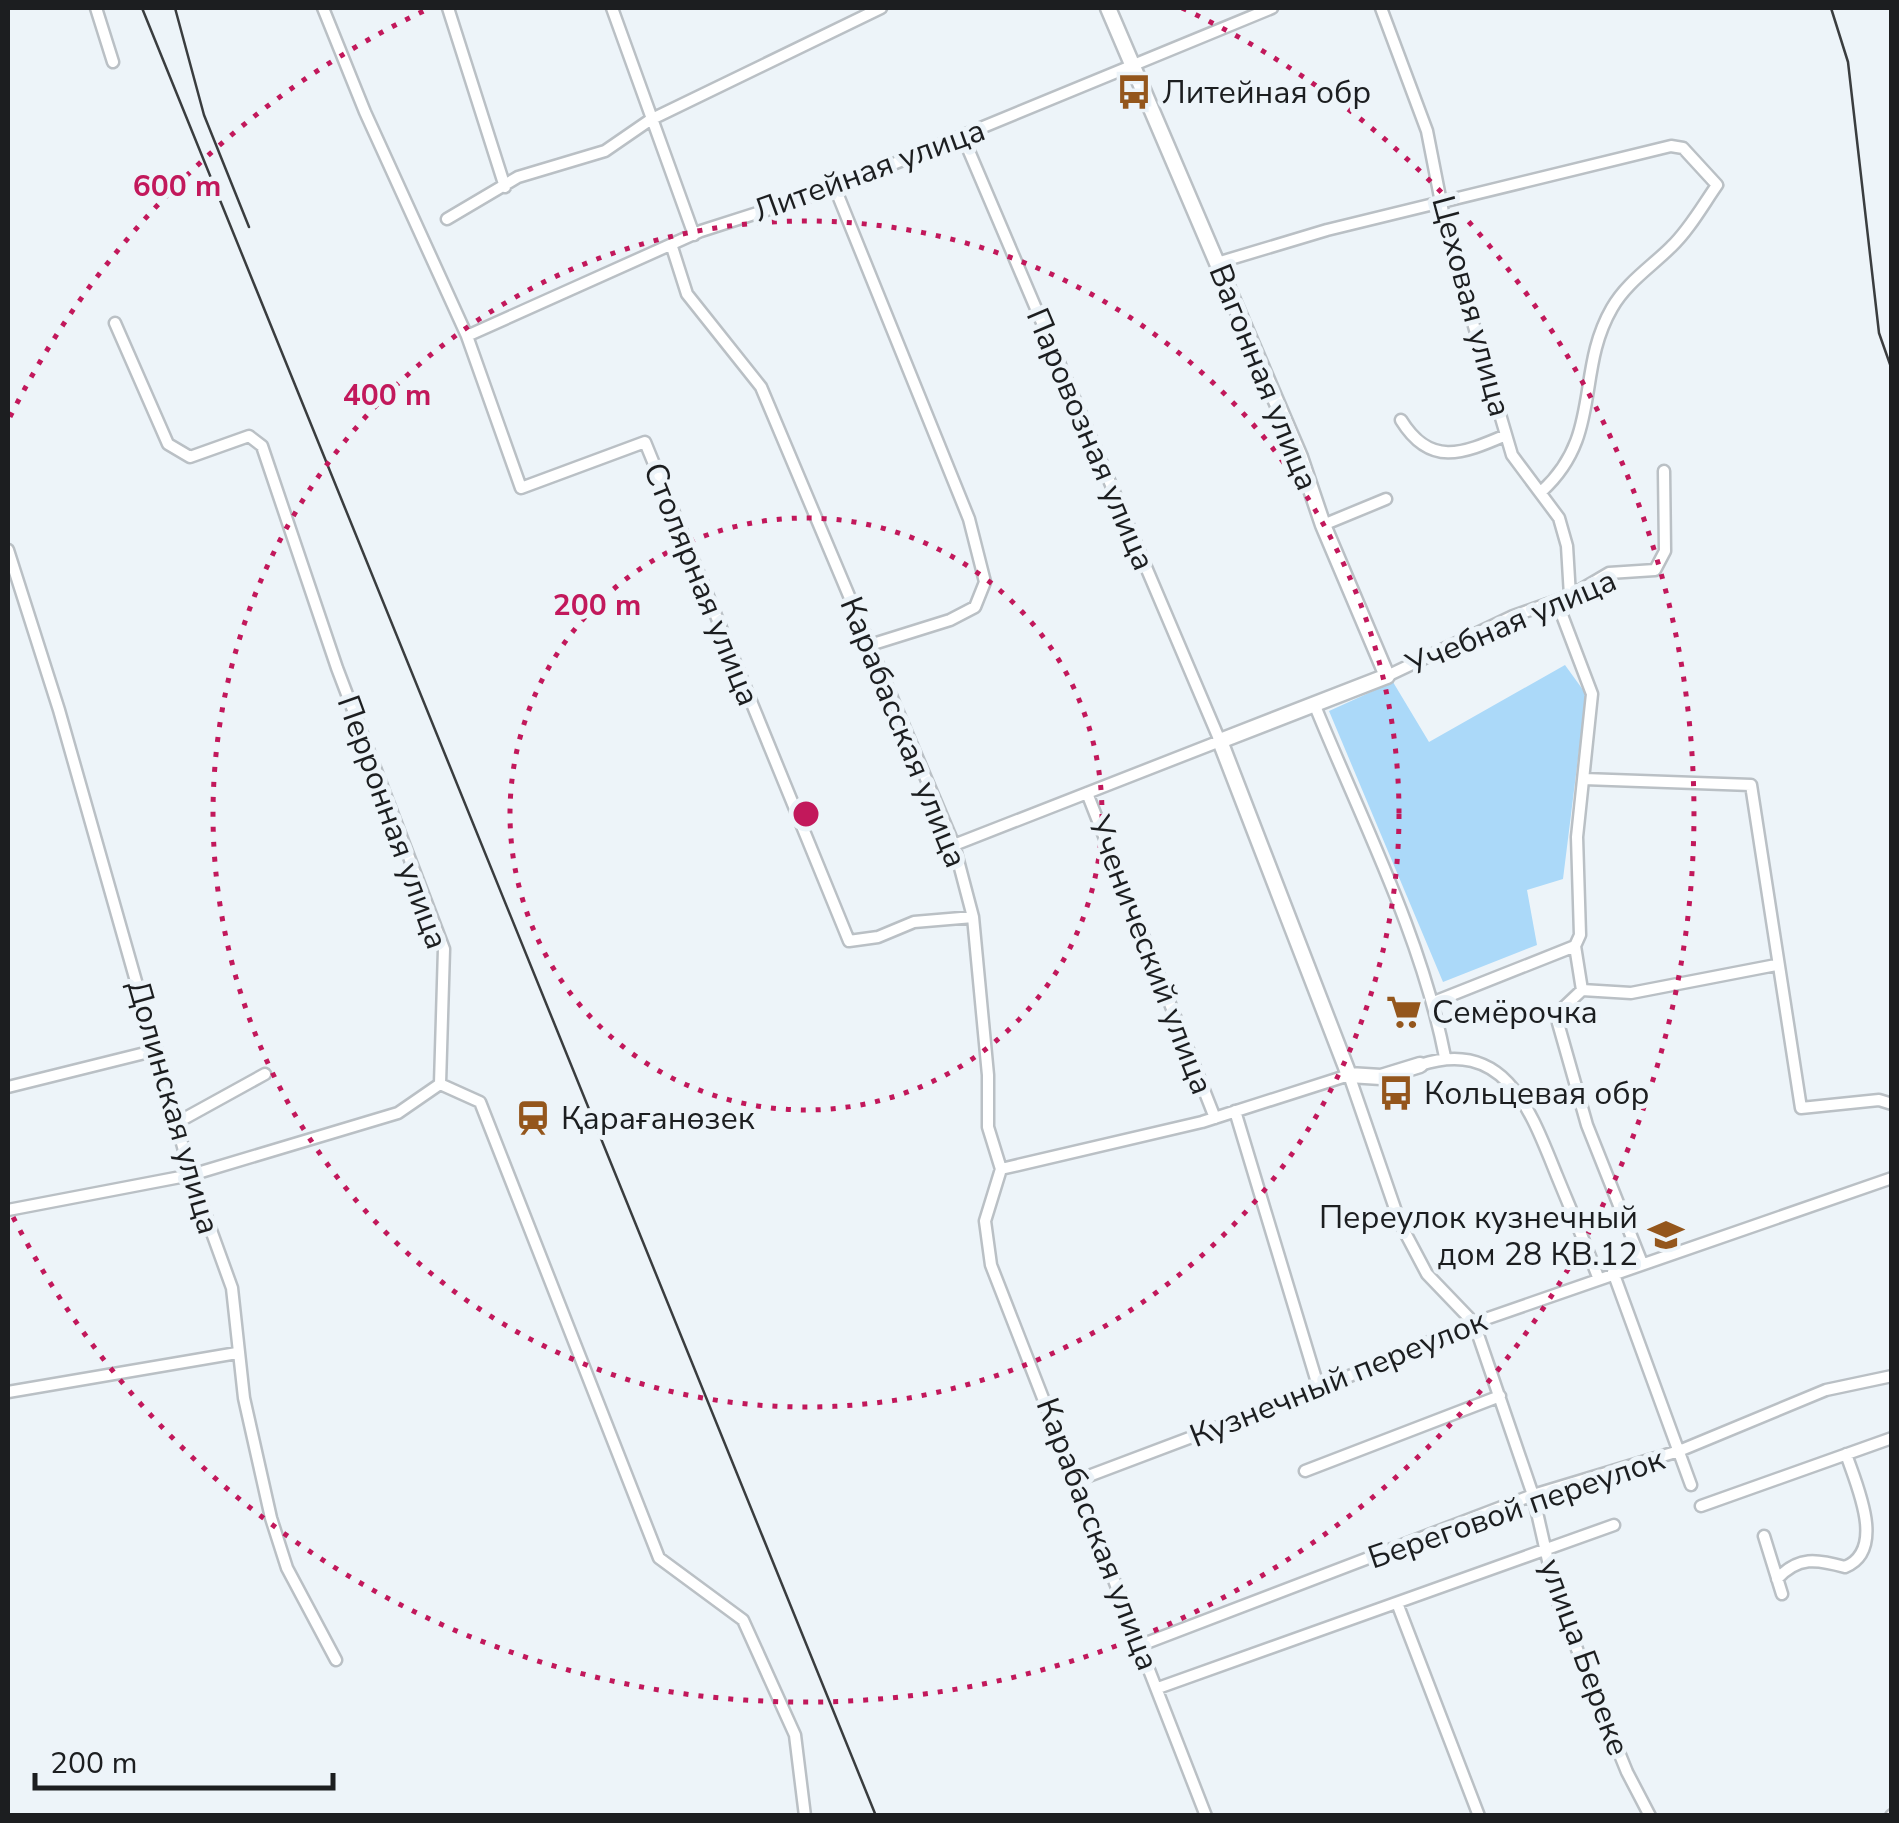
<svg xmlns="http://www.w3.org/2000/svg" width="1899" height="1823" font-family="'Nunito Sans',sans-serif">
  <rect width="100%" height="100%" fill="#edf4f9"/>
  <path fill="#abd9f9" d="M1565 665 1586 694 1563 879 1527 890 1537 945 1443 982 1329 711 1393 682 1429 742Z"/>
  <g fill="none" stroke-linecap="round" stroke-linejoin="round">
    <defs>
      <path id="minor" d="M96 8 113 62
        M323 8 365 112 467 336 521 488 645 442 849 941 878 937 914 922 973 917
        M448 8 505 187
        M612 8 694 235
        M1381 8 1427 131 1448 238 1512 455 1559 518 1567 546 1570 596
        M835 188 969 519 985 582 975 607 950 620 870 645
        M447 219 518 177 605 151 650 120 881 8
        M672 247 687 294 761 387 954 845 973 917 988 1075V1127L1001 1169 985 1221 991 1265 1206 1816
        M1217 263 1327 230 1671 146 1683 148 1717 185C1703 205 1689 230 1671 247 1652 266 1626 283 1612 308 1575 372 1603 435 1542 491
        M115 323 168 444 190 457 249 436 262 446 337 668 444 949 440 1084
        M467 336 701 231 835 188 1272 8
        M1401 420C1430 467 1462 454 1506 435
        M1323 525 1386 499
        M8 550 59 710 191 1175 232 1288 244 1398 271 1518 287 1568 336 1660
        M1557 602 1592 694 1577 837 1580 935 1575 946 1582 990 1631 993 1776 965
        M1387 676 1513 616 1570 596 1609 573 1655 570 1665 551 1664 471
        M1315 706C1362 821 1421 935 1445 1057
        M1584 779 1751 785 1801 1108 1879 1100 1892 1104
        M1087 793 1215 1118
        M954 845 1220 741 963 137
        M1582 990 1562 1009 1558 1023 1587 1125 1642 1263
        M1434 1002 1575 946
        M1420 1065C1506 1037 1531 1112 1557 1176 1571 1210 1585 1243 1598 1277
        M440 1084 480 1102 659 1558 743 1620 795 1735 805 1816
        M8 1087 157 1050
        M1235 1111 1319 1389
        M178 1122 265 1074
        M1001 1169 1202 1122 1349 1075 1400 1223 1427 1274 1474 1323 1533 1495 1557 1600 1627 1772 1650 1816
        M8 1210 191 1175 398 1113 440 1084
        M1613 1272 1691 1485
        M8 1392 237 1353
        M1305 1471 1500 1396
        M1078 1480 1319 1389 1474 1323 1892 1178
        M1701 1506 1892 1438
        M1764 1536 1782 1594
        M1777 1579C1798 1556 1817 1559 1845 1567 1887 1550 1856 1484 1846 1454
        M1397 1603 1479 1816
        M1141 1645 1533 1495 1679 1451 1826 1390 1892 1376
        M1158 1688 1614 1525
        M1891 1816 1892 1815"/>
      <path id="tertiary" d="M1108 8 1300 457 1323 525 1387 676 1220 741 1349 1075 1381 1077 1420 1065"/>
    </defs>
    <use href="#minor" stroke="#bac0c5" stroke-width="15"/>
    <use href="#tertiary" stroke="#bac0c5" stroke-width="19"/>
    <use href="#minor" stroke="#fff" stroke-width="10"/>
    <use href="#tertiary" stroke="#fff" stroke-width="14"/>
    <path stroke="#3a3d3f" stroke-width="2.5" d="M142 8 876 1816
      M175 8 204 115 249 227
      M1831 8 1848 62 1879 333 1892 370"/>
  </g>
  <g fill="none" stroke="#c2185b" stroke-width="5" stroke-dasharray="5 10">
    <circle cx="806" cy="814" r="296"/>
    <circle cx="806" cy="814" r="593"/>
    <path d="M10 417A889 889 0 0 1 430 8M1182 8A889 889 0 1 1 10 1211"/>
  </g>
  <defs>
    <symbol id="bus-bare" viewBox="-9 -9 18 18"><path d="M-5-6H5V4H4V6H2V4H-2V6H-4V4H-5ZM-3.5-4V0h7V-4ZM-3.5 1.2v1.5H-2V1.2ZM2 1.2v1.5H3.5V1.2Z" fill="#94561c" stroke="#edf4f9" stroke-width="2.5" paint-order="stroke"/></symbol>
    <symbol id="supermarket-bare" viewBox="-9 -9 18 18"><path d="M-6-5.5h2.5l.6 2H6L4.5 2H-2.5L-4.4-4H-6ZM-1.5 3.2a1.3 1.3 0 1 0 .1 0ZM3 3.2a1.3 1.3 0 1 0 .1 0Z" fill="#94561c" stroke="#edf4f9" stroke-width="2.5" paint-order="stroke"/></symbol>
    <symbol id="station-bare" viewBox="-9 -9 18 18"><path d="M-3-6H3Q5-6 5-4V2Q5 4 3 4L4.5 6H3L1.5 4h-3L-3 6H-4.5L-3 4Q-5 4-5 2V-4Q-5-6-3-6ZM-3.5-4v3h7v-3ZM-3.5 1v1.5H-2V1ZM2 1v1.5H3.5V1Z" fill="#94561c" stroke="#edf4f9" stroke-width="2.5" paint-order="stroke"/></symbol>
    <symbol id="university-bare" viewBox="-9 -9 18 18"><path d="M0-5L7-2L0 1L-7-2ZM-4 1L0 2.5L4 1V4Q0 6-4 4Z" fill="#94561c" stroke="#edf4f9" stroke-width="2.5" paint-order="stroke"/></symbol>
  </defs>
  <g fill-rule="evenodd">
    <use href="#bus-bare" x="1109" y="67" width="50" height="50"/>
    <use href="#supermarket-bare" x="1379" y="987" width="50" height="50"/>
    <use href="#bus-bare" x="1371" y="1068" width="50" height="50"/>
    <use href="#station-bare" x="508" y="1093" width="50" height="50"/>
    <use href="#university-bare" x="1641" y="1210" width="50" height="50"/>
  </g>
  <g text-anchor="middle" stroke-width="10" stroke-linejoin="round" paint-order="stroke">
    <g font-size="32" fill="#1c1e20" stroke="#edf4f9" text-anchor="start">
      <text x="1162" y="103">Литейная обр</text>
      <text x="1432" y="1023">Семёрочка</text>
      <text x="1424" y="1104">Кольцевая обр</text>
      <text x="561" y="1129">Қарағанөзек</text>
      <text x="1638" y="1228" text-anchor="end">Переулок кузнечный<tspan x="1638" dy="37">дом 28 КВ.12</tspan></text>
    </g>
    <g font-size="32" fill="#1c1e20" stroke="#edf4f9">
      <text transform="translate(869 170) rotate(-20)" y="11">Литейная улица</text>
      <text transform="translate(1472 306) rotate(75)" y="11">Цеховая улица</text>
      <text transform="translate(1264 377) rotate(68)" y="11">Вагонная улица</text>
      <text transform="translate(1091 439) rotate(67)" y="11">Паровозная улица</text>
      <text transform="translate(702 584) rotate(68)" y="11">Столярная улица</text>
      <text transform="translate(1511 622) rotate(-23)" y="11">Учебная улица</text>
      <text transform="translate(904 732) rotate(68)" y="11">Карабасская улица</text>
      <text transform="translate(393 822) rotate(70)" y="11">Перронная улица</text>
      <text transform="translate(1151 955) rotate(69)" y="11">Ученический улица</text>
      <text transform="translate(174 1107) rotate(74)" y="11">Долинская улица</text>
      <text transform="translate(1338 1378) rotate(-22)" y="11">Кузнечный переулок</text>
      <text transform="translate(1516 1508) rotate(-19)" y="11">Береговой переулок</text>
      <text transform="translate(1098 1534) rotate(69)" y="11">Карабасская улица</text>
      <text transform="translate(1585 1657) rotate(70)" y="11">улица Береке</text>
    </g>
  </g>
  <circle cx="806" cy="814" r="15" fill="#c2185b" stroke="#edf4f9" stroke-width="5"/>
  <g font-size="30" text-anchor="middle" font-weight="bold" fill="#c2185b" stroke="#edf4f9" stroke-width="10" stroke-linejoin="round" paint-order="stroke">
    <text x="177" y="196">600 m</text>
    <text x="387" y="405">400 m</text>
    <text x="597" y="615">200 m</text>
  </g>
  <rect width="1899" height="1823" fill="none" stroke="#1c1e20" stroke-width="20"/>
  <path d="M35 1773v15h298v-15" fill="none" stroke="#1c1e20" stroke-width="5"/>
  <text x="50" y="1773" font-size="30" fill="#1c1e20" stroke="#edf4f9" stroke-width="8" paint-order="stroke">200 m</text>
</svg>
